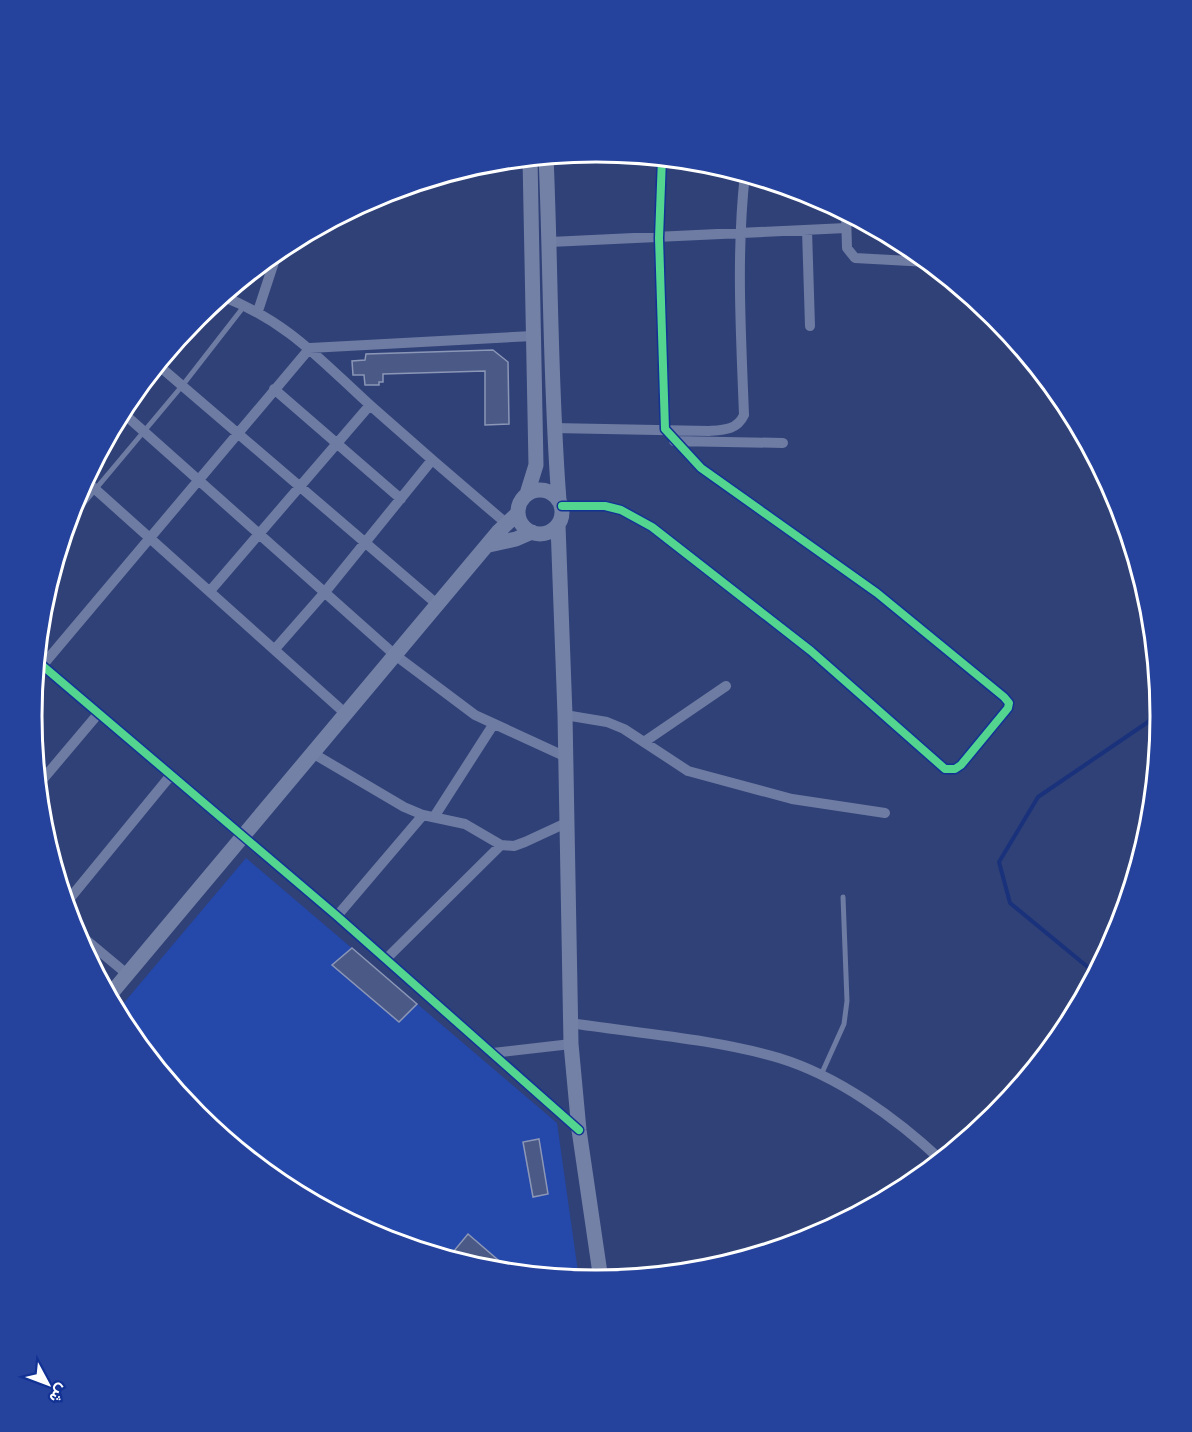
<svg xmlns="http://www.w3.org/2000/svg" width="1192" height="1432" font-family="'Alegreya Sans',Vazirmatn,sans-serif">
  <rect width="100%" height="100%" fill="#2f4177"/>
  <path fill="#2548ab" d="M246 858 557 1123 579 1279 486 1270 380 1237 282 1185 197 1115 126 1029 117 1011Z"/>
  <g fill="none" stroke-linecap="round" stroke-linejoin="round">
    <path stroke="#1a327b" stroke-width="4" d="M1095 973 1010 903 999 862 1038 797 1148 722 1159 705"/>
  </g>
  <path fill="#4a5985" stroke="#8c97b7" stroke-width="1.5" d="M493 350 508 362 509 424 485 425V371L383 374V382H379V385H365L364 375H353L352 361 365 360 366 354Z
    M352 948 417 1004 399 1022 332 965Z
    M539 1139 548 1194 533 1197 523 1142Z
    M468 1234 512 1272 486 1270 448 1258Z"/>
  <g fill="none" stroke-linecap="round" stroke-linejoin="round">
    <path stroke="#6e7ba2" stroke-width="5" d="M68 522 182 386 245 305
      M821 1075 844 1024 847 1001 843 897"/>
    <path stroke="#6e7ba2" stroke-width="10" d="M846 213 847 248 855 258 928 262
      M807 230 810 326
      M550 242 846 228
      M222 296C290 323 319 359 371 406 416 446 461 485 506 523
      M258 311 278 250
      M158 365 438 605
      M274 389 401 499
      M122 412 395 655 475 715 564 756
      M553 428 709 431C724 430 737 430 744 415 741 335 736 254 745 174
      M674 441 783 443
      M85 480 346 714
      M562 506H605L621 510 652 527 811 651 945 769H955L961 765 1008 708 1009 703 1004 697 877 593 701 468 665 429 659 238 662 158
      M210 591 370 405
      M275 649 325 592 432 460
      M37 661 337 916 579 1130
      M42 666 310 348 533 336
      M565 715 607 722 624 729 688 771 792 799 885 813
      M644 742 726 686
      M314 754 404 807 423 815 465 824 501 845 514 846 525 842 566 823
      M38 785 98 714
      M434 817 493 725
      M66 903 171 775
      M337 916 423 815
      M73 929 127 974
      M386 959 501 845
      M570 1023C636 1033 715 1039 779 1058 838 1076 896 1118 941 1160
      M493 1053 571 1044"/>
    <path stroke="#7481a6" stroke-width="15" d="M546 156C551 271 550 386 559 500
      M518 512a22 22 0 1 1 44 0a22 22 0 1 1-44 0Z
      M527 494 536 465 530 158
      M558 525 565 715 571 1044 579 1130 601 1280
      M489 545 516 539 532 532
      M109 996 498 532 518 513"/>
    <defs>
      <path id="cycleway" d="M562 506H605L621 510 652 527 811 651 945 769H955L961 765 1008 708 1009 703 1004 697 877 593 701 468 665 429 659 238 662 158
        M37 661 337 916 579 1130"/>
    </defs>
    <use href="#cycleway" stroke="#123294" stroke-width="11"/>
    <use href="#cycleway" stroke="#53d58f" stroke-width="8"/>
  </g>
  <path d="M0 0H1192V1432H0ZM42 716a554 554 0 1 1 1108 0a554 554 0 1 1-1108 0Z" fill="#25429d" fill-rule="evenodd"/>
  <path fill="none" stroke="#fff" stroke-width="3" d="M42 716a554 554 0 1 1 1108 0a554 554 0 1 1-1108 0Z"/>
  <g transform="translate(48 1384) rotate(131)" stroke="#123294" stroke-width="4.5" paint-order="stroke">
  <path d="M0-4.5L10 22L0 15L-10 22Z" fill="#ffffff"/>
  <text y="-9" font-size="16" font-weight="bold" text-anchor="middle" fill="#ffffff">ش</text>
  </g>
</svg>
